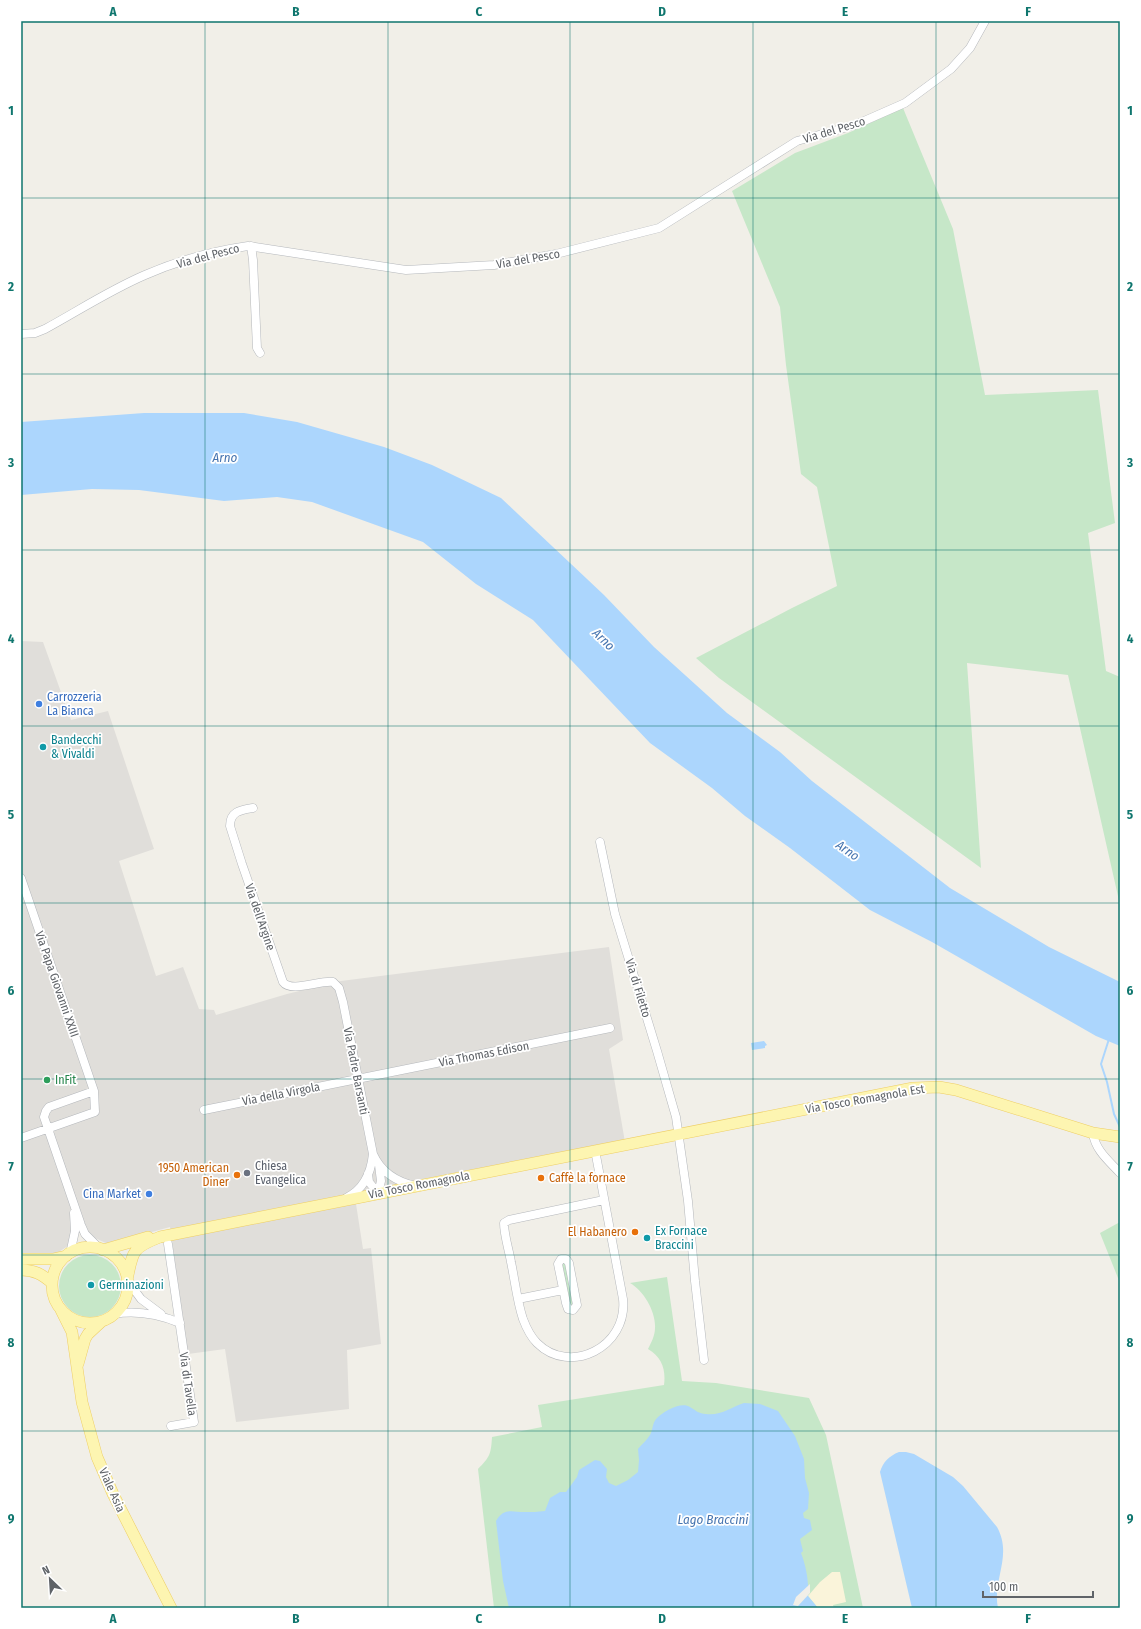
<svg xmlns="http://www.w3.org/2000/svg" width="1141" height="1629" font-family="'Fira Sans Condensed',sans-serif">
  <rect width="100%" height="100%" fill="#f1efe8"/>
  <path fill="#e0deda" d="M21 641 43 642 71 720 108 711 154 849 119 861 156 976 183 967 199 1009 214 1010 216 1015 287 994 341 981 609 947 623 1040 609 1049 626 1148 356 1204 363 1249 371 1248 381 1344 347 1350 349 1409 236 1422 225 1349 188 1354 170 1227 108 1244 95 1238 76 1221 68 1246 57 1253 21 1255Z"/>
  <path fill="#c6e7c8" d="M903 108 953 229 985 395 1098 390 1115 523 1088 533 1106 671 1120 677V905L1068 675 967 663 981 868 719 678 696 658 792 608 837 586 817 487 801 474 786 365 780 307 732 191 795 153 848 133Z
    M1120 1222V1283L1100 1233Z
    M59 1286a31 31 0 1 1 62 0a31 31 0 1 1-62 0Z
    M561 1262H565L574 1304 571 1307Z
    M667 1277 682 1381 716 1383 809 1398 826 1435 863 1608H494L478 1469C490 1457 491 1454 492 1437L542 1427 538 1405 664 1385C666 1370 662 1357 648 1349 651 1343 655 1336 655 1328 656 1312 644 1291 630 1283Z"/>
  <path fill="#faf4da" d="M832 1572H840L846 1602 833 1605 834 1608H818L808 1596 820 1582Z"/>
  <path fill="#acd6fd" d="M144 413H244L297 422 384 447 432 465 501 498 604 595 654 647 727 713 780 752 812 781 950 888 1049 947 1120 982V1046L1096 1036 932 942 870 910 790 848 745 816 712 788 650 743 533 620 476 584 423 542 312 502 277 497 224 501 139 490 92 489 21 495V422Z
    M764 1041 767 1045 765 1046V1048L752 1050 751 1043Z
    M744 1403 760 1404 778 1411 795 1436 804 1459 805 1478 809 1493 808 1509 803 1513 804 1518 810 1520 812 1530 800 1539 803 1551 801 1553C806 1566 809 1581 808 1596L818 1608H509L503 1581 496 1521C504 1507 512 1512 525 1512 531 1512 538 1512 545 1511L550 1498 560 1492H566L577 1477 579 1470 595 1460 600 1461 607 1469 606 1477 609 1483 616 1486 628 1480 638 1472 639 1460 638 1449C641 1445 647 1440 650 1435 653 1430 652 1423 657 1418 663 1412 681 1401 690 1407 695 1410 699 1414 706 1414 721 1416 731 1407 744 1403Z
    M899 1452H906L914 1454 953 1477 963 1486 997 1527C1013 1556 992 1580 998 1608H912L880 1472C883 1462 889 1456 899 1452Z"/>
  <path fill="#f1efe8" d="M810 1584V1593L798 1606 793 1605 796 1597Z"/>
  <g fill="none" stroke-linecap="round" stroke-linejoin="round">
    <path stroke="#acd6fd" stroke-width="2" d="M1109 1039 1101 1064 1107 1082 1114 1114 1120 1127"/>
    <defs>
      <path id="minor" d="M251 246 253 260 257 348 260 353
        M21 334 35 333 45 329C78 311 110 290 145 275 177 261 213 251 248 246L406 270 494 265 556 254 659 228 797 141 855 125 905 103 951 69 970 48 985 21
        M253 808C241 810 230 811 230 826L242 864 283 982C291 993 320 980 333 982L339 988 343 1002 373 1154C371 1173 363 1190 346 1198
        M600 842 615 914 657 1051 676 1117 688 1201 695 1281 704 1360
        M21 878 94 1091 95 1112 21 1138
        M94 1091 49 1107 46 1111 44 1117 81 1225 85 1234 100 1249
        M204 1110 610 1028
        M1093 1133C1095 1150 1109 1161 1120 1173
        M595 1150 623 1299C628 1347 570 1376 537 1343 530 1336 526 1327 523 1319 517 1301 515 1281 511 1262 509 1250 504 1235 504 1223L509 1220 604 1200
        M373 1154C381 1172 397 1182 416 1186
        M368 1174 369 1182 378 1193
        M378 1193 381 1181 379 1165
        M168 1244 194 1422 171 1426
        M70 1254 75 1231 74 1213
        M561 1259H566L569 1263 577 1305 573 1310 568 1309 566 1303 558 1264Z
        M127 1280 141 1299 161 1314
        M518 1299 563 1290
        M114 1314C137 1310 158 1314 180 1323"/>
      <path id="major" d="M52 1285a38 38 0 1 1 76 0a38 38 0 1 1-76 0Z
        M103 1250 148 1237
        M21 1259H53L66 1256
        M21 1270C34 1270 42 1274 52 1283
        M127 1280C133 1252 131 1248 160 1237L913 1088 939 1087 956 1090 1093 1133 1120 1137
        M61 1310 72 1332 82 1402 97 1457 113 1494 171 1608
        M78 1364 85 1339 88 1334 102 1321"/>
    </defs>
    <use href="#minor" stroke="#b5b8bc" stroke-width="9"/>
    <use href="#major" stroke="#eece64" stroke-width="12"/>
    <use href="#minor" stroke="#fff" stroke-width="8"/>
    <use href="#major" stroke="#fdf5b1" stroke-width="11"/>
  </g>
  <path fill="none" stroke="#0f766e" stroke-width="1" stroke-opacity="0.55" d="M205 21V1608M388 21V1608M570 21V1608M753 21V1608M936 21V1608M21 198H1120M21 374H1120M21 550H1120M21 726H1120M21 903H1120M21 1079H1120M21 1255H1120M21 1431H1120"/>
  <g fill="#3f7fe0" stroke="#fff" stroke-width="1.5">
    <circle cx="39" cy="704" r="4"/>
    <circle cx="149" cy="1194" r="4"/>
  </g>
  <g fill="#0f9aa8" stroke="#fff" stroke-width="1.5">
    <circle cx="43" cy="747" r="4"/>
    <circle cx="647" cy="1238" r="4"/>
    <circle cx="91" cy="1285" r="4"/>
  </g>
  <circle fill="#2e9e5b" stroke="#fff" stroke-width="1.5" cx="47" cy="1080" r="4"/>
  <circle fill="#6b7280" stroke="#fff" stroke-width="1.5" cx="247" cy="1173" r="4"/>
  <g fill="#e8710a" stroke="#fff" stroke-width="1.5">
    <circle cx="237" cy="1175" r="4"/>
    <circle cx="541" cy="1178" r="4"/>
    <circle cx="635" cy="1232" r="4"/>
  </g>
  <g text-anchor="middle" stroke-width="3.5" stroke-linejoin="round" paint-order="stroke">
    <g font-size="12" fill="#5f6368" stroke="#fff">
      <text transform="translate(834 130) rotate(-17)" y="4">Via del Pesco</text>
      <text transform="translate(208 256) rotate(-15)" y="4">Via del Pesco</text>
      <text transform="translate(528 259) rotate(-10)" y="4">Via del Pesco</text>
      <text transform="translate(260 917) rotate(71)" y="4">Via dell'Argine</text>
      <text transform="translate(57 984) rotate(71)" y="4">Via Papa Giovanni XXIII</text>
      <text transform="translate(638 988) rotate(73)" y="4">Via di Filetto</text>
      <text transform="translate(484 1054) rotate(-11)" y="4">Via Thomas Edison</text>
      <text transform="translate(356 1071) rotate(79)" y="4">Via Padre Barsanti</text>
      <text transform="translate(281 1094) rotate(-11)" y="4">Via della Virgola</text>
      <text transform="translate(865 1099) rotate(-10)" y="4">Via Tosco Romagnola Est</text>
      <text transform="translate(419 1185) rotate(-11)" y="4">Via Tosco Romagnola</text>
      <text transform="translate(188 1384) rotate(82)" y="4">Via di Tavella</text>
      <text transform="translate(112 1490) rotate(66)" y="4">Viale Asia</text>
    </g>
    <g font-size="12" fill="#366cbe" stroke="#fff" text-anchor="start">
      <text x="47" y="701">Carrozzeria<tspan x="47" dy="14">La Bianca</tspan></text>
      <text x="141" y="1198" text-anchor="end">Cina Market</text>
    </g>
    <g font-size="12" fill="#0d838f" stroke="#fff" text-anchor="start">
      <text x="51" y="744">Bandecchi<tspan x="51" dy="14">&amp; Vivaldi</tspan></text>
      <text x="655" y="1235">Ex Fornace<tspan x="655" dy="14">Braccini</tspan></text>
      <text x="99" y="1289">Germinazioni</text>
    </g>
    <g font-size="12" fill="#27864d" stroke="#fff" text-anchor="start">
      <text x="55" y="1084">InFit</text>
    </g>
    <g font-size="12" fill="#5b616d" stroke="#fff" text-anchor="start">
      <text x="255" y="1170">Chiesa<tspan x="255" dy="14">Evangelica</tspan></text>
    </g>
    <g font-size="12" fill="#c56008" stroke="#fff" text-anchor="end">
      <text x="229" y="1172">1950 American<tspan x="229" dy="14">Diner</tspan></text>
      <text x="549" y="1182" text-anchor="start">Caffè la fornace</text>
      <text x="627" y="1236">El Habanero</text>
    </g>
    <g font-size="13" font-style="italic" fill="#4775b0" stroke="#fff">
      <text x="225" y="462">Arno</text>
      <text transform="translate(604 639) rotate(44)" y="5">Arno</text>
      <text transform="translate(848 850) rotate(35)" y="5">Arno</text>
      <text x="713" y="1524">Lago Braccini</text>
    </g>
  </g>
  <rect width="1141" height="1629" fill="none" stroke="#ffffff" stroke-width="44"/>
  <g transform="translate(50 1579) rotate(335)" stroke="#ffffff" stroke-width="3" paint-order="stroke">
  <path d="M0-3L7 15L0 10L-7 15Z" fill="#5f6368"/>
  <text y="-6" font-size="11" font-weight="bold" text-anchor="middle" fill="#5f6368">N</text>
  </g>
  <path d="M983 1591v6h110v-6" fill="none" stroke="#5f6368" stroke-width="2"/>
  <text x="989" y="1591" font-size="12" fill="#5f6368" stroke="#ffffff" stroke-width="3" paint-order="stroke">100 m</text>
  <rect x="22" y="22" width="1097" height="1585" fill="none" stroke="#0f766e" stroke-width="1.5"/>
  <g font-size="13" text-anchor="middle" font-weight="bold" fill="#0f766e">
    <text x="113" y="16">A</text>
    <text x="296" y="16">B</text>
    <text x="479" y="16">C</text>
    <text x="662" y="16">D</text>
    <text x="845" y="16">E</text>
    <text x="1028" y="16">F</text>
    <text x="11" y="115">1</text>
    <text x="1130" y="115">1</text>
    <text x="11" y="291">2</text>
    <text x="1130" y="291">2</text>
    <text x="11" y="467">3</text>
    <text x="1130" y="467">3</text>
    <text x="11" y="643">4</text>
    <text x="1130" y="643">4</text>
    <text x="11" y="819">5</text>
    <text x="1130" y="819">5</text>
    <text x="11" y="995">6</text>
    <text x="1130" y="995">6</text>
    <text x="11" y="1171">7</text>
    <text x="1130" y="1171">7</text>
    <text x="11" y="1347">8</text>
    <text x="1130" y="1347">8</text>
    <text x="11" y="1523">9</text>
    <text x="1130" y="1523">9</text>
    <text x="113" y="1623">A</text>
    <text x="296" y="1623">B</text>
    <text x="479" y="1623">C</text>
    <text x="662" y="1623">D</text>
    <text x="845" y="1623">E</text>
    <text x="1028" y="1623">F</text>
  </g>
</svg>
